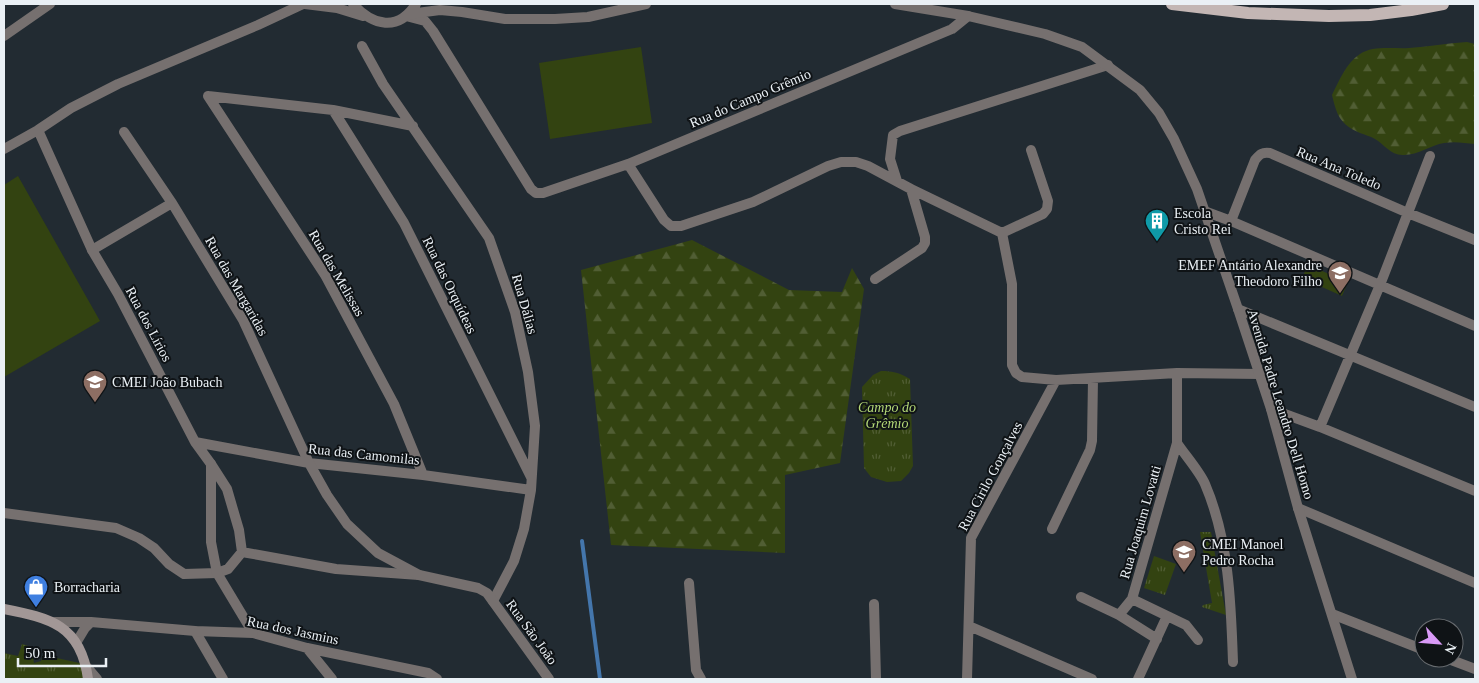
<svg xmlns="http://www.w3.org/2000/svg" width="1479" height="683" font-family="'Times New Roman',serif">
  <defs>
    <pattern id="grass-tufts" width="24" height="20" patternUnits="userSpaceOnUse" patternTransform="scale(1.25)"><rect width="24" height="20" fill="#334311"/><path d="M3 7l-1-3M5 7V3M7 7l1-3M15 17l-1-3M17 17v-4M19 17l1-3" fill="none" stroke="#515e34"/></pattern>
    <pattern id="forest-firs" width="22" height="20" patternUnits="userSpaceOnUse" patternTransform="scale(1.25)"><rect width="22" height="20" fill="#334311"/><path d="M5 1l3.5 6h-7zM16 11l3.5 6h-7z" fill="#515e34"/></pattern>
  </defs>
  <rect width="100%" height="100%" fill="#222b32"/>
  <path fill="url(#grass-tufts)" d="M881 371C893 371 900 373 910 379L913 466 909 473 901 481 887 482 871 477 864 468 862 387 873 375Z
    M1200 532H1211L1226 615 1202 607 1203 605 1212 603Z
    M1154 556 1176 564 1165 595 1144 588Z
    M22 644 31 647 34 663 41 661 43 655 84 664 86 679H4V653L18 656Z"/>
  <path fill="url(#forest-firs)" d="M1467 42 1475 44V144C1465 143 1455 141 1444 143 1431 145 1418 155 1404 155 1391 156 1384 144 1375 139 1370 136 1365 135 1360 133 1340 124 1337 116 1332 95 1339 81 1346 63 1360 54 1373 45 1394 49 1409 48 1428 47 1447 43 1467 42Z
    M692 240 789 290 842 292 852 268 864 289 840 463 785 475V553L611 545 581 270Z"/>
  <path fill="#334311" d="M641 47 652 123 550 139 539 63Z
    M18 176 100 321 4 377V185Z
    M1308 265 1348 282 1342 296 1302 278Z"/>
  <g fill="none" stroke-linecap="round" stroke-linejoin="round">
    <path stroke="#4476ac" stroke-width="4" d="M582 541 600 679"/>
    <path stroke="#76706f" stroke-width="10" d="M406 16 425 21 433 31 531 189 536 193H543L628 164 952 29 968 16
      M362 46 383 84 489 238 515 312 528 372 535 426 531 490 524 529 514 561 493 601
      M208 96 325 275 394 404 423 475
      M208 96 333 110 413 126
      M333 110 404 223 531 477
      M124 132 172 203 243 320 309 463 423 475 531 490
      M628 164 664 220 671 226H681L753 202 828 166 841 162H856L868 166 911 189 1002 233 1012 284V365L1016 373 1022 377 1056 380 1177 373 1260 374
      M897 181 890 159 893 135 900 131 1108 65
      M1204 211 1231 221 1475 326
      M1231 221 1255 160C1260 154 1262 152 1270 153L1408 213 1475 240
      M1002 233 1043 214 1047 209 1048 201 1031 150
      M92 250 172 203
      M875 279 922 248 925 243V237L911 189
      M1238 309 1475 407
      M1177 373V443L1132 599 1186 625 1198 640
      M1271 409 1320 427 1475 491
      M1320 427 1380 285 1430 156
      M1177 443C1185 455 1200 472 1205 484 1229 540 1231 603 1233 662
      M1298 508 1475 583
      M4 513 116 528 139 538 154 548 169 564 184 574 217 573 228 569 242 552 239 530 227 489 211 464
      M1052 529 1090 450 1092 441 1093 379
      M242 552 336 569 419 575
      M689 583 696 670 701 679
      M1081 597 1119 615 1157 639
      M874 604 876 679
      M1332 614 1424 650
      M1119 615 1132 599
      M969 626 1092 679
      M195 631 223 679
      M253 633 307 648 428 673 437 679
      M307 648 332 679
      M1446 658 1475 669
      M86 666 97 679
      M967 679 971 538 1056 380
      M1138 679 1167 616"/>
    <path stroke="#76706f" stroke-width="10" d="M305 4 337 8 363 16
      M353 4C373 26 398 32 416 4
      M895 4 968 16 1045 34 1082 47 1140 90 1159 113 1174 139 1197 189 1238 309 1271 409 1298 508 1352 679
      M406 16 417 13 440 10 462 12 505 19H555L588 17 646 4
      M4 36 50 4
      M38 130 92 250 118 294 195 442 211 464V542L217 573 253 633
      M4 149 38 130 71 108 118 84 258 25 303 4
      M195 442 309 463 327 495 347 524 378 553 419 575 478 588 487 593 549 679
      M55 622H91L195 631 253 633
      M76 643 85 628 91 622"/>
    <path stroke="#a29796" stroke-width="10" d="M4 609C50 618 81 625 88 679"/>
    <path stroke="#c3b6b4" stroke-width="12" d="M1172 4 1248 13 1329 16 1370 15 1411 10 1443 4"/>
  </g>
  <defs>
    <symbol id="building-pin" viewBox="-11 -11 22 30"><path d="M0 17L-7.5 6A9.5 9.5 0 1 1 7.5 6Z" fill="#0f9aa8" stroke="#0f1316"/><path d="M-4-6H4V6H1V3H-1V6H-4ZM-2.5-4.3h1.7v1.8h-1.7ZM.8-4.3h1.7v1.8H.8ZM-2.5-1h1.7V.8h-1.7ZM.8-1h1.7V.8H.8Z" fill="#fff"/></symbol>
    <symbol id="school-pin" viewBox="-11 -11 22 30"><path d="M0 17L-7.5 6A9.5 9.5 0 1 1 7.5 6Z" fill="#8d6e63" stroke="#0f1316"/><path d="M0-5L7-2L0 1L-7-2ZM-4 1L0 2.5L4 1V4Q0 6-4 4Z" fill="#fff"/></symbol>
    <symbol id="shop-pin" viewBox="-11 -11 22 30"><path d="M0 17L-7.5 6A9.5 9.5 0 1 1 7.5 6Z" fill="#3f7fe0" stroke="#0f1316"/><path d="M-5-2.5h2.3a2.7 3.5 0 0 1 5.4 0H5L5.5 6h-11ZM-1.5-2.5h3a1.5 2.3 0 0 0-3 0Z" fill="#fff"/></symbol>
  </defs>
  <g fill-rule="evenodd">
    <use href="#building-pin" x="1143" y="207" width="28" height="38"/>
    <use href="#school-pin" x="1326" y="259" width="28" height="38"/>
    <use href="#school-pin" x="81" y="368" width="28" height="38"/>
    <use href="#school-pin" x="1170" y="538" width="28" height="38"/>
    <use href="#shop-pin" x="22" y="573" width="28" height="38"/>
  </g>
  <g text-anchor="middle" stroke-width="4" stroke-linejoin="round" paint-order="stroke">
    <g font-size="14" fill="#eaf0f5" stroke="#0f1316">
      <text transform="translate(750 98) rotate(-23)" y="5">Rua do Campo Grêmio</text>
      <text transform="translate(1339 168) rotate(23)" y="5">Rua Ana Toledo</text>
      <text transform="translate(337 273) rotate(60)" y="5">Rua das Melissas</text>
      <text transform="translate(450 285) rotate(64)" y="5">Rua das Orquídeas</text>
      <text transform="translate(237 286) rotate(60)" y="5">Rua das Margaridas</text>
      <text transform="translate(525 304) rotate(74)" y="5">Rua Dálias</text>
      <text transform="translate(149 324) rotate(62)" y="5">Rua dos Lírios</text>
      <text transform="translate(1281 404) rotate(73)" y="5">Avenida Padre Leandro Dell Homo</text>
      <text transform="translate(364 454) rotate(6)" y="5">Rua das Camomilas</text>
      <text transform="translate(990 476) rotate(-62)" y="5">Rua Cirilo Gonçalves</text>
      <text transform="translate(1140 522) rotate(-74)" y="5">Rua Joaquim Lovatti</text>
      <text transform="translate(293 630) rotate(12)" y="5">Rua dos Jasmins</text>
      <text transform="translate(532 632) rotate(54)" y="5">Rua São João</text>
    </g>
    <g font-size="14" fill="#eaf0f5" stroke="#0f1316" text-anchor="start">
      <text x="1174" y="218">Escola<tspan x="1174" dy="16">Cristo Rei</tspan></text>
      <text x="1322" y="270" text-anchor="end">EMEF Antário Alexandre<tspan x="1322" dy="16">Theodoro Filho</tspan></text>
      <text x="112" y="387">CMEI João Bubach</text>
      <text x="1202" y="549">CMEI Manoel<tspan x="1202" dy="16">Pedro Rocha</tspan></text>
      <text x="54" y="592">Borracharia</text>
    </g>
    <g font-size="14" font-style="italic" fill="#b3d776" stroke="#0f1316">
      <text x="887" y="412">Campo do<tspan x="887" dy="16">Grêmio</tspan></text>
    </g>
  </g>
  <rect width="1479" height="683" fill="none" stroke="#eaf0f5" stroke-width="10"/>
  <g transform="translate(1439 643) rotate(116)"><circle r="24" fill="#0f1316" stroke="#676b6f"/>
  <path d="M0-4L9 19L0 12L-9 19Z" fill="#d99af7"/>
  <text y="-8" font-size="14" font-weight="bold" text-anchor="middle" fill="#eaf0f5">N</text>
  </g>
  <path d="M18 658v8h88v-8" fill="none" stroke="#eaf0f5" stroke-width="2.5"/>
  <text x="25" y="658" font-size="15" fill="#eaf0f5" stroke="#0f1316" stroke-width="4" paint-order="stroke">50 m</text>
</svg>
